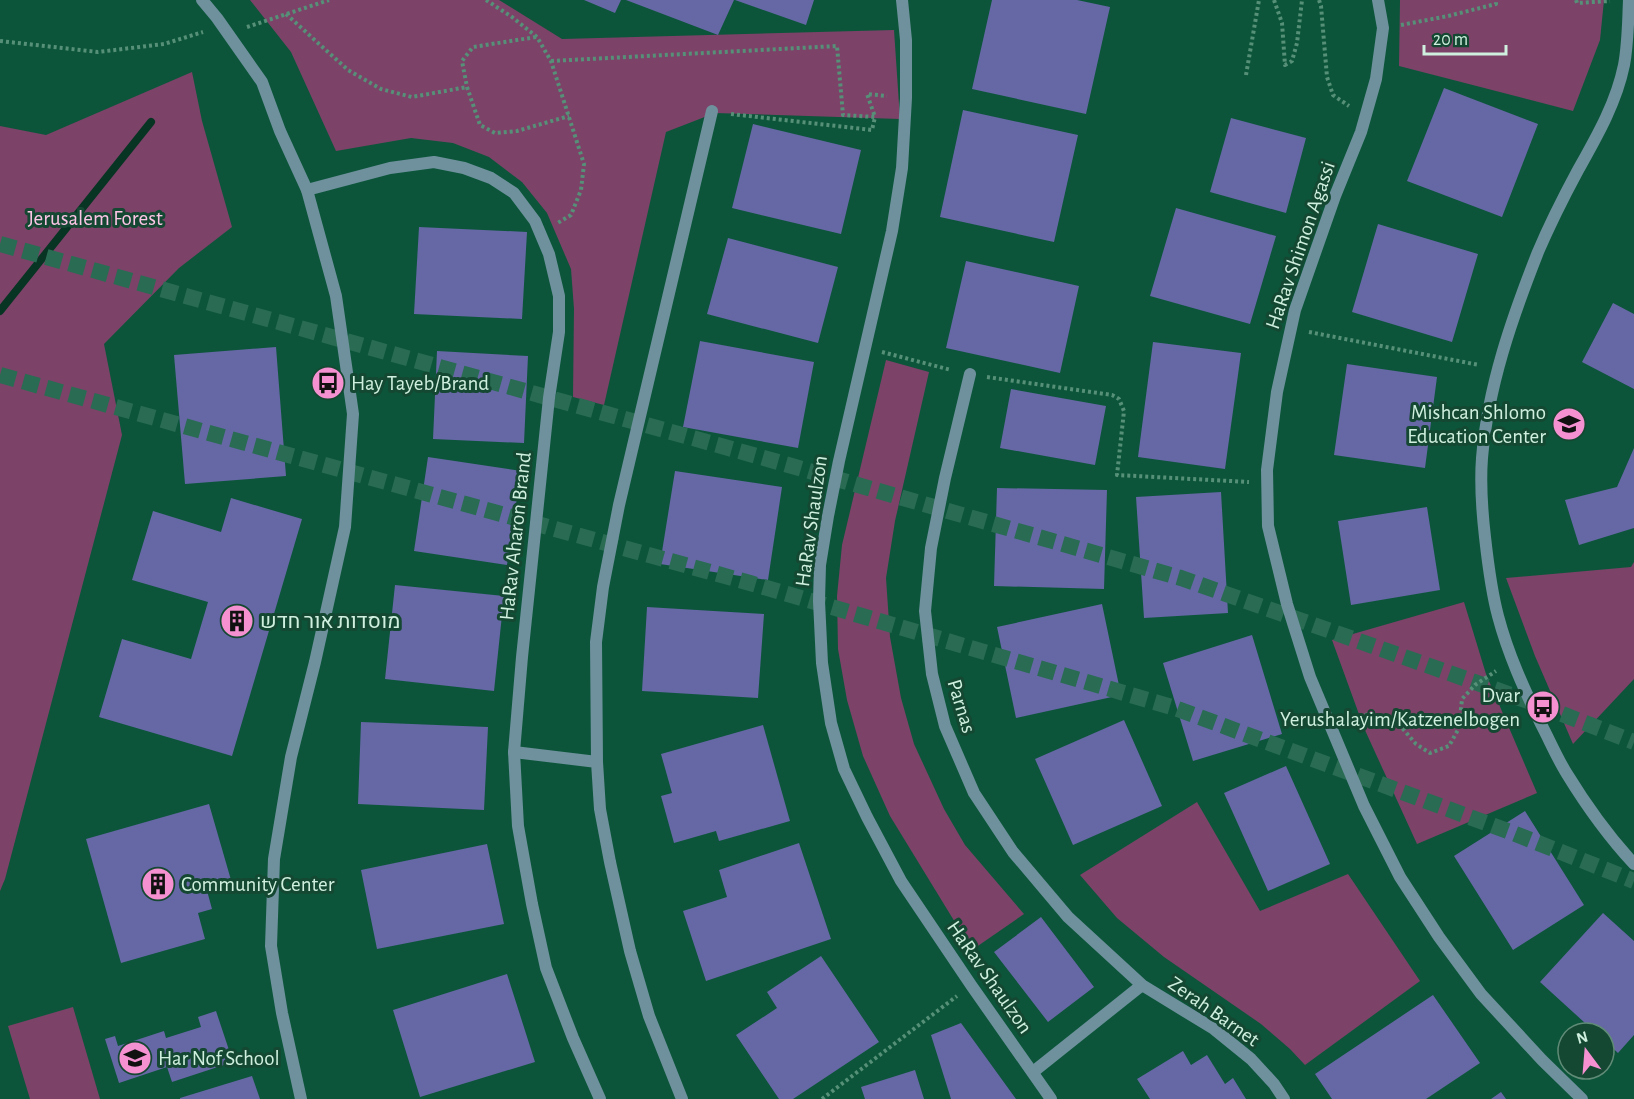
<svg xmlns="http://www.w3.org/2000/svg" width="1634" height="1099" font-family="'Alegreya Sans',Heebo,sans-serif">
  <rect width="100%" height="100%" fill="#0c553a"/>
  <path fill="#7d4268" d="M250 0H499L562 39 894 30 900 119 715 113 666 132 604 405 573 397 574 309 571 269 547 213 522 182 489 157 453 143 411 138 336 151 291 52Z
    M1400 0H1604L1600 40 1573 111 1399 66Z
    M192 72 202 121 232 227 179 268 104 344 122 435 5 879 0 891V126L46 135Z
    M886 360 929 372 895 521 886 578 890 637 901 698 914 744 944 809 965 845 1024 914 972 950 890 816 863 756 847 700 838 649 837 596 842 545Z
    M1634 562V679L1573 744 1535 656 1506 578 1631 567Z
    M1464 602 1486 674 1537 793 1417 844 1364 728 1332 640Z
    M1197 802 1260 911 1348 874 1420 981 1305 1065 1290 1049 1261 1024 1164 957 1117 918 1080 875Z
    M73 1007 100 1099H30L8 1026Z"/>
  <g fill="none" stroke-linecap="round" stroke-linejoin="round">
    <path stroke="#083423" stroke-width="8" d="M0 311 151 122"/>
  </g>
  <path fill="#6667a5" d="M584 0H621L615 13Z
    M626 0H734L718 35Z
    M735 0H814L806 25Z
    M992 0H1077L1110 7 1086 114 972 89Z
    M1444 88 1538 124 1502 217 1407 181Z
    M963 110 1078 135 1054 242 940 217Z
    M1231 118 1306 138 1286 213 1210 192Z
    M753 124 861 150 841 234 732 208Z
    M1176 208 1276 236 1250 324 1150 296Z
    M1378 224 1478 254 1452 342 1352 312Z
    M419 227 527 232 522 319 414 314Z
    M728 238 838 267 818 343 707 314Z
    M966 261 1079 286 1060 373 946 348Z
    M1613 303 1634 314V389L1582 362Z
    M700 341 814 362 798 448 683 427Z
    M1153 342 1241 353 1225 469 1138 457Z
    M276 347 286 476 185 484 174 355Z
    M437 351 528 356 524 443 433 439Z
    M1347 364 1437 377 1425 468 1334 455Z
    M1011 389 1106 406 1095 465 1000 448Z
    M1634 448V528L1579 545 1565 500 1617 487Z
    M428 457 521 471 507 565 414 551Z
    M675 471 782 487 768 580 660 564Z
    M997 488 1107 490 1104 589 994 586Z
    M1221 492 1228 613 1144 618 1136 497Z
    M231 498 302 519 232 756 99 717 122 639 191 659 208 602 132 580 153 511 221 532Z
    M1427 507 1440 590 1351 605 1338 521Z
    M395 585 504 596 494 691 385 679Z
    M1102 604 1121 695 1016 718 997 627Z
    M647 607 764 614 758 698 642 691Z
    M1252 635 1282 734 1193 761 1163 663Z
    M1124 720 1162 806 1073 845 1035 759Z
    M361 722 488 727 484 810 358 804Z
    M763 725 790 821 719 841 716 831 674 843 661 796 672 793 661 754Z
    M1286 766 1330 864 1268 891 1224 793Z
    M209 804 231 880 206 887 212 909 198 913 205 939 121 963 86 839Z
    M1525 811 1584 905 1513 950 1454 856Z
    M799 843 831 939 706 981 683 911 727 897 719 870Z
    M487 844 504 924 377 949 361 870Z
    M1603 913 1634 941V1035L1618 1053 1604 1040V1033H1596L1540 982Z
    M1041 917 1094 987 1048 1022 994 952Z
    M821 956 879 1042 793 1099H779L736 1035 777 1008 767 992Z
    M507 974 535 1062 420 1097 393 1010Z
    M1433 995 1480 1063 1426 1099H1332L1315 1074Z
    M216 1011 233 1062 172 1082 167 1067 119 1083 105 1039 115 1036 118 1046 164 1031 166 1038 201 1027 198 1017Z
    M961 1023 1016 1099H951L931 1035Z
    M1183 1051 1191 1065 1207 1055 1225 1084 1233 1078 1246 1099H1150L1137 1079Z
    M915 1070 924 1099H865L861 1087Z
    M252 1076 260 1099H180V1098Z
    M1501 1092 1506 1099H1491Z"/>
  <g fill="none" stroke-linecap="round" stroke-linejoin="round">
    <path stroke="#296c53" stroke-width="16" stroke-dasharray="16 8" stroke-linecap="butt" d="M0 244 757 456 1181 578 1531 702 1634 742
      M0 375 750 583 1175 708 1513 833 1634 881"/>
    <path stroke="#569078" stroke-width="4" stroke-dasharray="3 3" stroke-linecap="butt" d="M486 0 512 17 537 37 551 61 584 164 581 190 571 215 556 224
      M1274 0 1282 23 1285 65 1292 61 1297 43 1302 0
      M1319 0 1321 6 1327 77 1333 95 1349 106
      M1576 0 1577 3 1610 1
      M286 14 348 70 381 89 412 97 467 87
      M1401 25 1448 16 1496 4V0
      M247 27 329 0
      M536 37 473 47 462 61 467 87 480 125 495 133 517 131 569 116
      M0 41 98 52 164 44 203 32
      M551 61 837 46 843 115 875 117 867 94 887 96
      M1246 75 1259 0
      M731 114 872 130 875 117
      M1309 332 1479 365
      M882 352 951 370
      M987 377 1112 395 1119 399 1124 411 1117 475 1249 482
      M1347 718 1371 714 1397 722 1416 744 1430 753 1449 746 1459 728 1462 699 1475 685 1496 671
      M822 1099 957 996"/>
    <path stroke="#6e919d" stroke-width="12" d="M514 752 597 762
      M682 1099 649 1016 630 951 610 862 600 809 597 762 596 642 603 587 619 505 712 111"/>
    <path stroke="#6e919d" stroke-width="12" d="M1378 0 1383 28 1376 79 1361 132 1335 196 1295 310 1277 392 1267 470 1268 526 1287 604 1310 677 1364 806 1400 877 1439 937 1481 994 1542 1060 1582 1099
      M307 190 390 168 434 162 464 168 491 178 514 193 535 221 549 254 559 296V332L549 398 522 657 514 752 518 826 532 904 546 968 573 1038 600 1099
      M970 374 945 478 931 548 925 611 932 674 945 726 974 793 1013 852 1068 917 1142 985 1214 1029 1251 1059 1274 1084 1284 1099
      M1033 1072 1142 985"/>
    <path stroke="#6e919d" stroke-width="12" d="M202 0 217 18 262 82 280 131 307 190 336 296 353 414 345 527 315 662 291 757 274 859 271 946 282 1013 301 1099
      M902 0 906 40V98L902 168 892 231 839 461 828 516 820 565 819 601 822 663 831 723 844 769 867 817 901 881 971 985 1051 1099
      M1629 0C1628 22 1628 44 1624 65 1616 104 1596 138 1577 172 1563 198 1550 224 1538 252 1512 318 1488 386 1482 458 1480 485 1482 511 1485 537 1488 564 1491 590 1498 616 1508 654 1524 689 1541 724 1550 741 1557 758 1567 774 1586 805 1609 837 1634 864"/>
  </g>
  <defs>
    <symbol id="bus-disc" viewBox="-11 -11 22 22"><circle r="9.5" fill="#f590d1" stroke="#154832"/><path d="M-5-6H5V4H4V6H2V4H-2V6H-4V4H-5ZM-3.5-4V0h7V-4ZM-3.5 1.2v1.5H-2V1.2ZM2 1.2v1.5H3.5V1.2Z" fill="#111"/></symbol>
    <symbol id="school-disc" viewBox="-11 -11 22 22"><circle r="9.5" fill="#f590d1" stroke="#154832"/><path d="M0-5L7-2L0 1L-7-2ZM-4 1L0 2.5L4 1V4Q0 6-4 4Z" fill="#111"/></symbol>
    <symbol id="building-disc" viewBox="-11 -11 22 22"><circle r="9.5" fill="#f590d1" stroke="#154832"/><path d="M-4-6H4V6H1V3H-1V6H-4ZM-2.5-4.3h1.7v1.8h-1.7ZM.8-4.3h1.7v1.8H.8ZM-2.5-1h1.7V.8h-1.7ZM.8-1h1.7V.8H.8Z" fill="#111"/></symbol>
  </defs>
  <g fill-rule="evenodd">
    <use href="#bus-disc" x="309" y="364" width="38" height="38"/>
    <use href="#school-disc" x="1550" y="405" width="38" height="38"/>
    <use href="#building-disc" x="218" y="602" width="38" height="38"/>
    <use href="#bus-disc" x="1524" y="688" width="38" height="38"/>
    <use href="#building-disc" x="139" y="865" width="38" height="38"/>
    <use href="#school-disc" x="116" y="1039" width="38" height="38"/>
  </g>
  <g text-anchor="middle" stroke-width="6" stroke-linejoin="round" paint-order="stroke">
    <g font-size="21" fill="#fcc5e6" stroke="#154832">
      <text x="95" y="225">Jerusalem Forest</text>
    </g>
    <g font-size="21" fill="#cff0de" stroke="#154832">
      <text transform="translate(1300 245) rotate(-71)" y="7">HaRav Shimon Agassi</text>
      <text transform="translate(811 521) rotate(-82)" y="7">HaRav Shaulzon</text>
      <text transform="translate(515 536) rotate(-84)" y="7">HaRav Aharon Brand</text>
      <text transform="translate(962 706) rotate(73)" y="7">Parnas</text>
      <text transform="translate(990 977) rotate(55)" y="7">HaRav Shaulzon</text>
      <text transform="translate(1214 1011) rotate(35)" y="7">Zerah Barnet</text>
    </g>
    <g font-size="21" fill="#cff0de" stroke="#154832" text-anchor="start">
      <text x="351" y="390">Hay Tayeb/Brand</text>
      <text x="1546" y="419" text-anchor="end">Mishcan Shlomo<tspan x="1546" dy="24">Education Center</tspan></text>
      <text x="260" y="628">מוסדות אור חדש</text>
      <text x="1520" y="702" text-anchor="end">Dvar<tspan x="1520" dy="24">Yerushalayim/Katzenelbogen</tspan></text>
      <text x="181" y="891">Community Center</text>
      <text x="158" y="1065">Har Nof School</text>
    </g>
  </g>
  <g transform="translate(1586 1051) rotate(344)"><circle r="28" fill="#154832" stroke="#5f8b77" stroke-width="1.5"/>
  <path d="M0-4.5L10 22L0 15L-10 22Z" fill="#f590d1"/>
  <text y="-9" font-size="16" font-weight="bold" text-anchor="middle" fill="#cff0de">N</text>
  </g>
  <path d="M1424 45v9h82v-9" fill="none" stroke="#cff0de" stroke-width="3"/>
  <text x="1433" y="45" font-size="18" fill="#cff0de" stroke="#154832" stroke-width="4.5" paint-order="stroke">20 m</text>
</svg>
